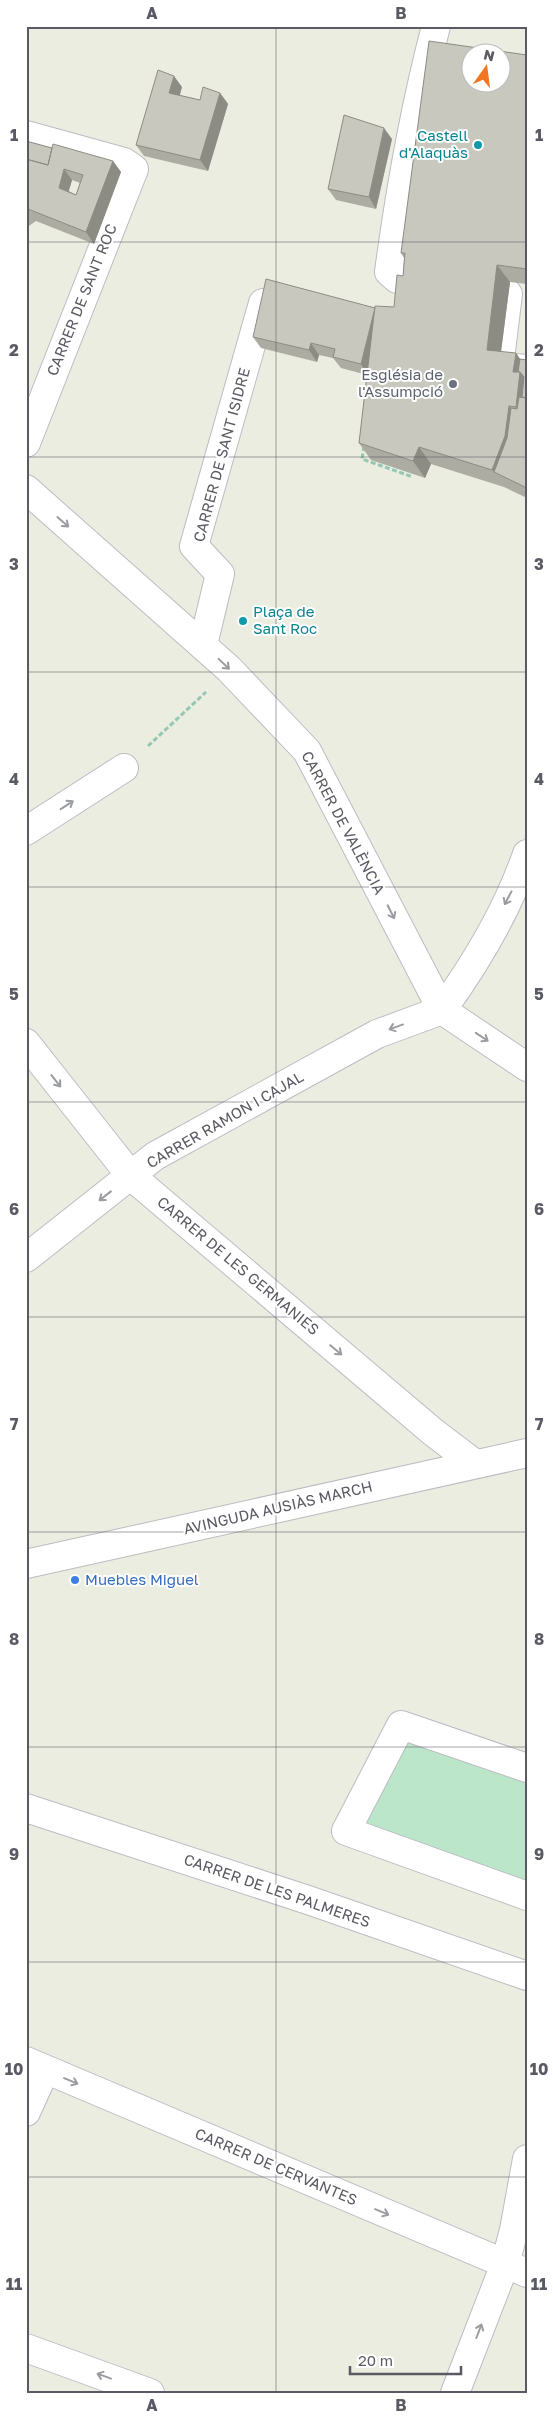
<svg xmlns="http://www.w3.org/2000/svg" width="553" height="2419" font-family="'Golos Text',sans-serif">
  <rect width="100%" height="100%" fill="#ecede1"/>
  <path fill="#bce6c9" d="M403 1730 527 1774V1890L352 1828Z"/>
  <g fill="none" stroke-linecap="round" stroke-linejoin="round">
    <defs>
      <path id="minor" d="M26 135 124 162 134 169 26 443
        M416 283 397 279 389 272C400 189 415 107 436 26
        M508 294 499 367 527 369
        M26 489 229 669 307 751 442 1010 527 1067
        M203 645 220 574 194 546 263 303
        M26 831 124 768
        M442 1010C476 963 508 909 527 854
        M26 1043 131 1176 433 1432 475 1464
        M26 1258 155 1156 377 1034 442 1010
        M26 1564 527 1453
        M527 1768 401 1725 346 1831 527 1896
        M26 1808 308 1900 527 1976
        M26 2061 527 2273
        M26 2112 45 2070
        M26 2348 150 2393
        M455 2393 505 2264 514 2230 527 2159"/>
    </defs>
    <use href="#minor" stroke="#bbbcc3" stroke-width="30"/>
    <path stroke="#94c7b4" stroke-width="3" stroke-dasharray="5 2.5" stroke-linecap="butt" d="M364 446 362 459 413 477
      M148 746 206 692"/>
    <use href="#minor" stroke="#fff" stroke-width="28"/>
  </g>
  <path fill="#acaca3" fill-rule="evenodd" d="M527 55V284L510 282 501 352 516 353 520 359 527 360V498L504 487 431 464 425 478 371 460 359 443 367 375 341 368 333 358 319 355 317 362 261 348 253 337 375 308 394 307 403 276 404 258 401 253Z
    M182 87 180 95 200 100 220 93 228 104 208 171 144 156 136 145Z
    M392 139 376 209 336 200 328 189Z
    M26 141 52 148 113 161 121 172 94 244 36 221 26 228ZM72 180 80 183 76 195 69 191Z"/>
  <path fill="#8c8c85" d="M174 76 182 87 177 104 169 93Z
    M220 93 228 104 208 171 200 160Z
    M384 128 392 139 376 209 369 197Z
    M113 161 121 172 94 244 86 232Z
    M64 169 72 180 66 199 59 188Z
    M497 265 510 282 499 367 487 350Z
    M375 308 368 375 361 364Z
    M311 343 319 355 317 362 309 350Z
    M516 353 527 369V422L516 407 513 372Z
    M509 406 521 423 494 472 492 470Z
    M419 447 431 464 425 478 413 461Z"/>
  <path fill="#c8c8be" stroke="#8c8c85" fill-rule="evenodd" d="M429 41 527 55V269L497 265 487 350 516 353 513 372H520L516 407 509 406 505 436 492 470 419 447 413 461 359 443 375 306 394 307 397 275 403 276 405 253H401ZM470 52H500V82H470Z
    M158 70 174 76 169 93 200 100 203 87 220 93 200 160 136 145Z
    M344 115 384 128 369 197 328 189Z
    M26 141 52 148 48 165 26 159Z
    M53 144 113 161 86 232 28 209 26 211V159L48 165ZM64 169 83 175 76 195 59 188Z
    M266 279 375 308 361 364 333 357 335 349 311 343 309 350 253 337Z
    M520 359 527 360V398L522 397 524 377 520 372H518Z
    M519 397 527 398V488L494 472 507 438 511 408 517 409Z"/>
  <defs><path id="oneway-shaft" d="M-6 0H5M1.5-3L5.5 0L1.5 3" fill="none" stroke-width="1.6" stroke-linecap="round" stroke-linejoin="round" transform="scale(1.25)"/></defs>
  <g stroke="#9b9ca1">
    <use href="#oneway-shaft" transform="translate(63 522) rotate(41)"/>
    <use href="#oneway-shaft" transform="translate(224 664) rotate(43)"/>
    <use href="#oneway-shaft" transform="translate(67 805) rotate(-33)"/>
    <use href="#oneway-shaft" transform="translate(508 898) rotate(118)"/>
    <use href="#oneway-shaft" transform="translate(391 912) rotate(63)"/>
    <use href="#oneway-shaft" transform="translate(396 1027) rotate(160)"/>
    <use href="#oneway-shaft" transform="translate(482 1037) rotate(34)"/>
    <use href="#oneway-shaft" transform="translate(56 1081) rotate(52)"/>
    <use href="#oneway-shaft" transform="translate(105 1196) rotate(142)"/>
    <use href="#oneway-shaft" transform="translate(336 1350) rotate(40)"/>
    <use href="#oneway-shaft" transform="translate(71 2081) rotate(23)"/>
    <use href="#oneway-shaft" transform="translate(382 2212) rotate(23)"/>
    <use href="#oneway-shaft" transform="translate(479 2331) rotate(-69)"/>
    <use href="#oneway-shaft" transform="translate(104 2376) rotate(-160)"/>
  </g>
  <path fill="none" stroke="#595a63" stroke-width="1" stroke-opacity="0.55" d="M276 26V2393M26 242H527M26 457H527M26 672H527M26 887H527M26 1102H527M26 1317H527M26 1532H527M26 1747H527M26 1962H527M26 2177H527"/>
  <g fill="#0f9aa8" stroke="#fff" stroke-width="2">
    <circle cx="478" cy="145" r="5"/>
    <circle cx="243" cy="621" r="5"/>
  </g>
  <circle fill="#6b7280" stroke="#fff" stroke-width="2" cx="453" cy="384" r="5"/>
  <circle fill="#3f7fe0" stroke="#fff" stroke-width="2" cx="75" cy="1580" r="5"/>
  <g text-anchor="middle" stroke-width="4" stroke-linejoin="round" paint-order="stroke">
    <g font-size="15" fill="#0d838f" stroke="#fff" text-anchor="end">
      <text x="468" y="141">Castell<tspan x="468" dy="17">d'Alaquàs</tspan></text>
      <text x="253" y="617" text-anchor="start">Plaça de<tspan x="253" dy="17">Sant Roc</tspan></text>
    </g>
    <g font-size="15" fill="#595a63" stroke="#fff">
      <text transform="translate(82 300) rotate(-68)" y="5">CARRER DE SANT ROC</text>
      <text transform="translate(222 455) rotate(-75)" y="5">CARRER DE SANT ISIDRE</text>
      <text transform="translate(343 823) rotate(62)" y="5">CARRER DE VALÈNCIA</text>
      <text transform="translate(225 1120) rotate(-30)" y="5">CARRER RAMON I CAJAL</text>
      <text transform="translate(238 1266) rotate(40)" y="5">CARRER DE LES GERMANIES</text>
      <text transform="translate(278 1508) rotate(-13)" y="5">AVINGUDA AUSIÀS MARCH</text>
      <text transform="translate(277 1891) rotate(19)" y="5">CARRER DE LES PALMERES</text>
      <text transform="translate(276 2167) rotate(23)" y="5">CARRER DE CERVANTES</text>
    </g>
    <g font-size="15" fill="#5b616d" stroke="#fff" text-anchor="end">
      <text x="443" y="380">Església de<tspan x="443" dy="17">l'Assumpció</tspan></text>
    </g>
    <g font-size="15" fill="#366cbe" stroke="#fff" text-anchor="start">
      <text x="85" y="1585">Muebles Miguel</text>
    </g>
  </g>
  <rect width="553" height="2419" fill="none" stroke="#ffffff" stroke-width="55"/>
  <g transform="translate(486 68) rotate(14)"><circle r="24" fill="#ffffff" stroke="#bdbdc1"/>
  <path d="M0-4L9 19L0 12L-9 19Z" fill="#f17623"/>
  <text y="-8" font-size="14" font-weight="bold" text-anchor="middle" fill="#595a63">N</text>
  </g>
  <path d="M350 2366v8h111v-8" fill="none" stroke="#595a63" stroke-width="2.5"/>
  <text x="358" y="2366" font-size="15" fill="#595a63" stroke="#ffffff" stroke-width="4" paint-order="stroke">20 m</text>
  <rect x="28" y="28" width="498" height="2364" fill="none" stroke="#595a63" stroke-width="2"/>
  <g font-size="16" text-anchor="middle" font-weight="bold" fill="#595a63">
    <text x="152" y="19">A</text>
    <text x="401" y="19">B</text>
    <text x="14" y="141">1</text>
    <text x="539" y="141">1</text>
    <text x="14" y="356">2</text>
    <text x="539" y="356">2</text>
    <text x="14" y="570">3</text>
    <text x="539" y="570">3</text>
    <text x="14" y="785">4</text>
    <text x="539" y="785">4</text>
    <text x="14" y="1000">5</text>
    <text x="539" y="1000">5</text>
    <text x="14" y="1215">6</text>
    <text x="539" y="1215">6</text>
    <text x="14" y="1430">7</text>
    <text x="539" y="1430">7</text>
    <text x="14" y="1645">8</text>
    <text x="539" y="1645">8</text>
    <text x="14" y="1860">9</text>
    <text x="539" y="1860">9</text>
    <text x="14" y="2075">10</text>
    <text x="539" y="2075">10</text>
    <text x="14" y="2290">11</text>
    <text x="539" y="2290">11</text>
    <text x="152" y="2411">A</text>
    <text x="401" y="2411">B</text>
  </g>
</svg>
